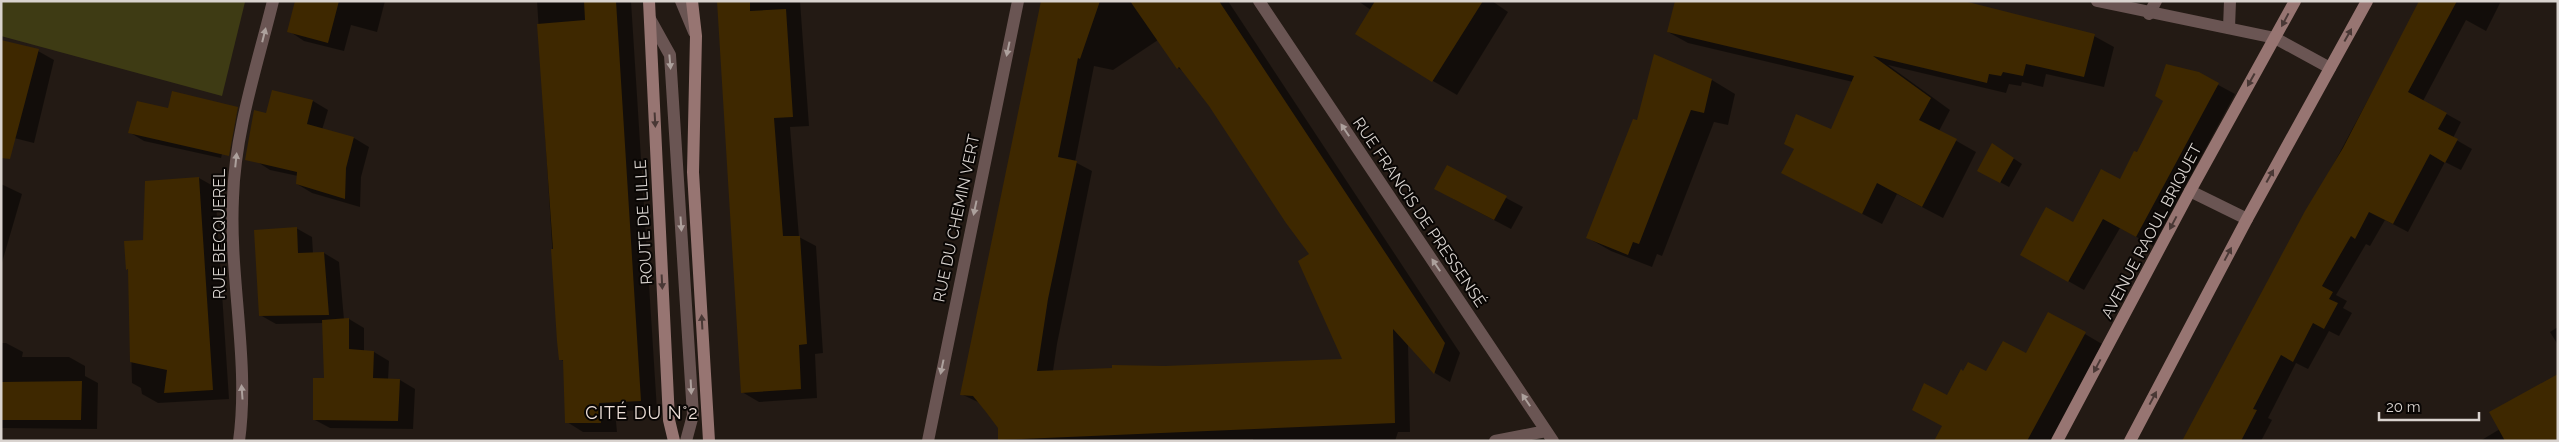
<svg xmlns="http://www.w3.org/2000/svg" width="2559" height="442" font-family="Raleway,sans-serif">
  <rect width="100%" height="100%" fill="#231a14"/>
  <path fill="#3e3b14" d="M1 1H242L245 2 222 96 1 36Z"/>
  <path fill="#0007" fill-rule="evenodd" d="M296 1H385L377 32 351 25 344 51 304 41 289 31Z
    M537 1H631L657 410 615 411 617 432H583L567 422 565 362 560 359 558 341Z
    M718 1H800L809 126 790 127 799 237 816 246 823 353 815 354 817 398 759 402 742 392Z
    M1042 1H1228L1460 353 1450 382 1435 373 1408 344 1410 432H1398L1395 441H1253V439L999 441 1000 428 980 403 961 394ZM1158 40 1178 68 1183 71 1210 105 1311 254 1344 360 1053 371 1057 344 1092 171 1075 162 1094 66 1113 70Z
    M1358 1H1492L1508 12 1457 95 1433 81 1371 10Z
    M2421 1H2501L2486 31 2466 20 2423 101 2461 122 2453 138 2472 149 2461 170 2445 162 2408 232 2385 220 2370 246 2366 244 2336 295 2347 301 2343 308 2352 313 2339 336 2329 331 2308 369 2296 363 2268 418 2272 420 2261 441H2185Z
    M1668 32 2094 36 2114 47 2104 87 2046 74 2043 87 2022 82 2021 86 2009 84 2006 93 1888 65 1950 110 1939 131 1976 152 1943 218 1897 194 1882 224 1783 173 1832 131 1853 82 1688 43Z
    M38 51 54 60 34 143 2 135Z
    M2198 74 2235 94 2153 246 2120 228 2084 290 2038 264 2074 224 2120 180Z
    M1712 80 1735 94 1728 125 1714 122 1662 256 1657 254 1652 267 1611 251 1588 238 1638 122Z
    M313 101 328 110 322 130 354 138 369 147 361 177 360 207 312 193 297 184 298 176 270 170 256 161Z
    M169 109 233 112 221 158 144 141 129 132Z
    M2001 150 2022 164 2009 187 1987 175Z
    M1448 167 1523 207 1511 229 1452 198Z
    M199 178 215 187 229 399 158 403 142 394 141 388 132 383 129 270 127 269 144 241Z
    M1 184 22 194 1 266Z
    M296 228 312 237 313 253H324L339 262 344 320 349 319 364 328V352H374L389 361 388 380H400L415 389 413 429 330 428 315 420 326 379 323 323 276 324 260 315Z
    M2558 327V345L2550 332Z
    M2085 334 2102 344 2050 441H1936L1944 426 1948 397 1987 373 2026 355Z
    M1 343H6L23 352 22 357H69L85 366V376L98 383 97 429 1 428Z
    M2500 429 2558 441H2480Z"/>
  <path fill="#3e2800" d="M295 1H339L328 43 287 32Z
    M584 1H616L641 401 599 403 601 423H565L563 360H559L557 341 551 249H553L537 24 585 20Z
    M717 1H750V11L786 9 793 117 774 118 783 236H800L807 344 799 345 801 389 741 393Z
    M1041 1H1100L1080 59 1078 58 1058 157 1077 161 1048 299 1037 371 1112 368V365L1165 366 1342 359 1298 261 1309 254 1286 223 1209 106 1179 67 1177 69 1130 1H1219L1445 343 1434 374 1393 329 1395 423 998 440V428L986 412 973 396 960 395Z
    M1375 1H1483L1432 82 1355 34Z
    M1675 1H1964L2095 34 2084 77 2026 64 2023 76 2003 72 2001 76 1989 74 1987 83 1873 56 1931 98 1919 120 1957 139 1922 207 1877 183 1862 214 1781 173 1794 149 1784 144 1796 114 1831 129 1854 76 1667 32Z
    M2419 1H2457L2408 92 2447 113 2438 129 2458 139 2445 163 2430 154 2393 224 2369 212 2355 239 2351 236 2322 286 2333 292 2329 299 2338 303 2324 329 2313 323 2293 362 2281 355 2253 409 2257 410 2241 441H2182L2305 211 2343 148Z
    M1 40 39 49 10 159 1 158Z
    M1654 54 1712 79 1704 113 1691 110 1639 244 1633 242 1628 255 1586 238 1633 119 1637 120Z
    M2166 64 2199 72 2219 83 2136 237 2103 219 2068 282 2020 255 2046 207 2073 222 2101 169 2120 179 2134 151 2137 152 2163 101 2155 96Z
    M272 90 313 100 307 124 354 137 346 168 345 199 296 184 297 172 245 160 254 110 266 113Z
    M172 91 238 107 229 156 128 133 137 101 168 108Z
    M1992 143 2014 158 2000 183 1977 171Z
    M1447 165 1507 196 1494 220 1434 189Z
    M199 177 213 390 164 393 167 370 130 362 128 269 126 270 124 241 143 240 145 181Z
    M297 227 298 253 324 252 329 315 259 316 254 230Z
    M2048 312 2086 332 2027 441H1934L1942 426 1912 410 1924 383 1947 395 1961 369 1963 371 1968 362 1986 371 2003 341 2026 353Z
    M349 318V349L374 351 373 378 400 379 398 421 313 420V378H324L322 320Z
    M2558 374V441H2505L2489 412Z
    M82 381 81 420H1V382Z"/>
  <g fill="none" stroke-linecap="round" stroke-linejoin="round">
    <path stroke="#6a5553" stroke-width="12" d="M681 1 694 32
      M2149 14 2156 1
      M650 19 670 55 693 415 686 441
      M2229 28 2230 1
      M2190 191 2247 219"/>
    <path stroke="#6a5553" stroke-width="12" d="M1259 1 1553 441
      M239 441C250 362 229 278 233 198 235 131 257 66 273 1
      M928 441 1018 1
      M1495 441 1546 431"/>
    <path stroke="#6a5553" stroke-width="12" d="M2097 1 2275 38 2330 68"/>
    <path stroke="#977572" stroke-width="12" d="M649 1 669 420 674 441
      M692 1 696 36 693 172 709 441
      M2057 441 2190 191 2295 1
      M2130 441 2247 219 2367 1"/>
  </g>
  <defs><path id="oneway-solid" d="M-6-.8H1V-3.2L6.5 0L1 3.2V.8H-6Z" transform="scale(1.25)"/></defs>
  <g fill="#493835">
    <use href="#oneway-solid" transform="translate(2285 20) rotate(118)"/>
    <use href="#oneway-solid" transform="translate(2348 35) rotate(-61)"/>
    <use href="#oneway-solid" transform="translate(2251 80) rotate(119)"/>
    <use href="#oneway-solid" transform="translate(655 120) rotate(87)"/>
    <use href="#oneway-solid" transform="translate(2270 176) rotate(-61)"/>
    <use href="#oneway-solid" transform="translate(2173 223) rotate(118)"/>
    <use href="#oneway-solid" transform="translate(2228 254) rotate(-62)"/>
    <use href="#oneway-solid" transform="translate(662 282) rotate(87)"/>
    <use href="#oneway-solid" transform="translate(702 322) rotate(-93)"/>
    <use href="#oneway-solid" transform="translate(2097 366) rotate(118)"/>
    <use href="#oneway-solid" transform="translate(2153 398) rotate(-62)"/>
  </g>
  <g fill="#ada19d">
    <use href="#oneway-solid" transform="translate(264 35) rotate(-76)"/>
    <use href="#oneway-solid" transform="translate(1008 49) rotate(102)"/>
    <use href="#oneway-solid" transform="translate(670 62) rotate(85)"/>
    <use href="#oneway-solid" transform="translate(1345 130) rotate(-124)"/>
    <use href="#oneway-solid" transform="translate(236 160) rotate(-84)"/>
    <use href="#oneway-solid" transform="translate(975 208) rotate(102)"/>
    <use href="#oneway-solid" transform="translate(681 224) rotate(86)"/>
    <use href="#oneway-solid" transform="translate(1436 265) rotate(-124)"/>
    <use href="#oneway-solid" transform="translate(942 367) rotate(102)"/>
    <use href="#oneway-solid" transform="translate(691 387) rotate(87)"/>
    <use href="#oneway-solid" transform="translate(242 392) rotate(-94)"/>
    <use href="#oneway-solid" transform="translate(1526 400) rotate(-124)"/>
  </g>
  <g text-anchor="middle" stroke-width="4" stroke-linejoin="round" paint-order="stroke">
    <g font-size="16" fill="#d9d3cf" stroke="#090604">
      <text transform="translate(1420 212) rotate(56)" y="6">RUE FRANCIS DE PRESSENSÉ</text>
      <text transform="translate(956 218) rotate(-78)" y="6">RUE DU CHEMIN VERT</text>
      <text transform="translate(643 222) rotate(-93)" y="6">ROUTE DE LILLE</text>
      <text transform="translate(2151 231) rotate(-62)" y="6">AVENUE RAOUL BRIQUET</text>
      <text transform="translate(219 234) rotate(-90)" y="6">RUE BECQUEREL</text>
    </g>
    <g font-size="18" letter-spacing="1" fill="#eddfd8" stroke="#090604">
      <text x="642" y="419">CITÉ DU N°2</text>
    </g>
  </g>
  <rect width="2559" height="442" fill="none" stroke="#d9d3cf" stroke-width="5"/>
  <path d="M2379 412v8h100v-8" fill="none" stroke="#d9d3cf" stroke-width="2.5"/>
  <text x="2386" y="412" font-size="15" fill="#d9d3cf" stroke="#090604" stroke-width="4" paint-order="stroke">20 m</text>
</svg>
